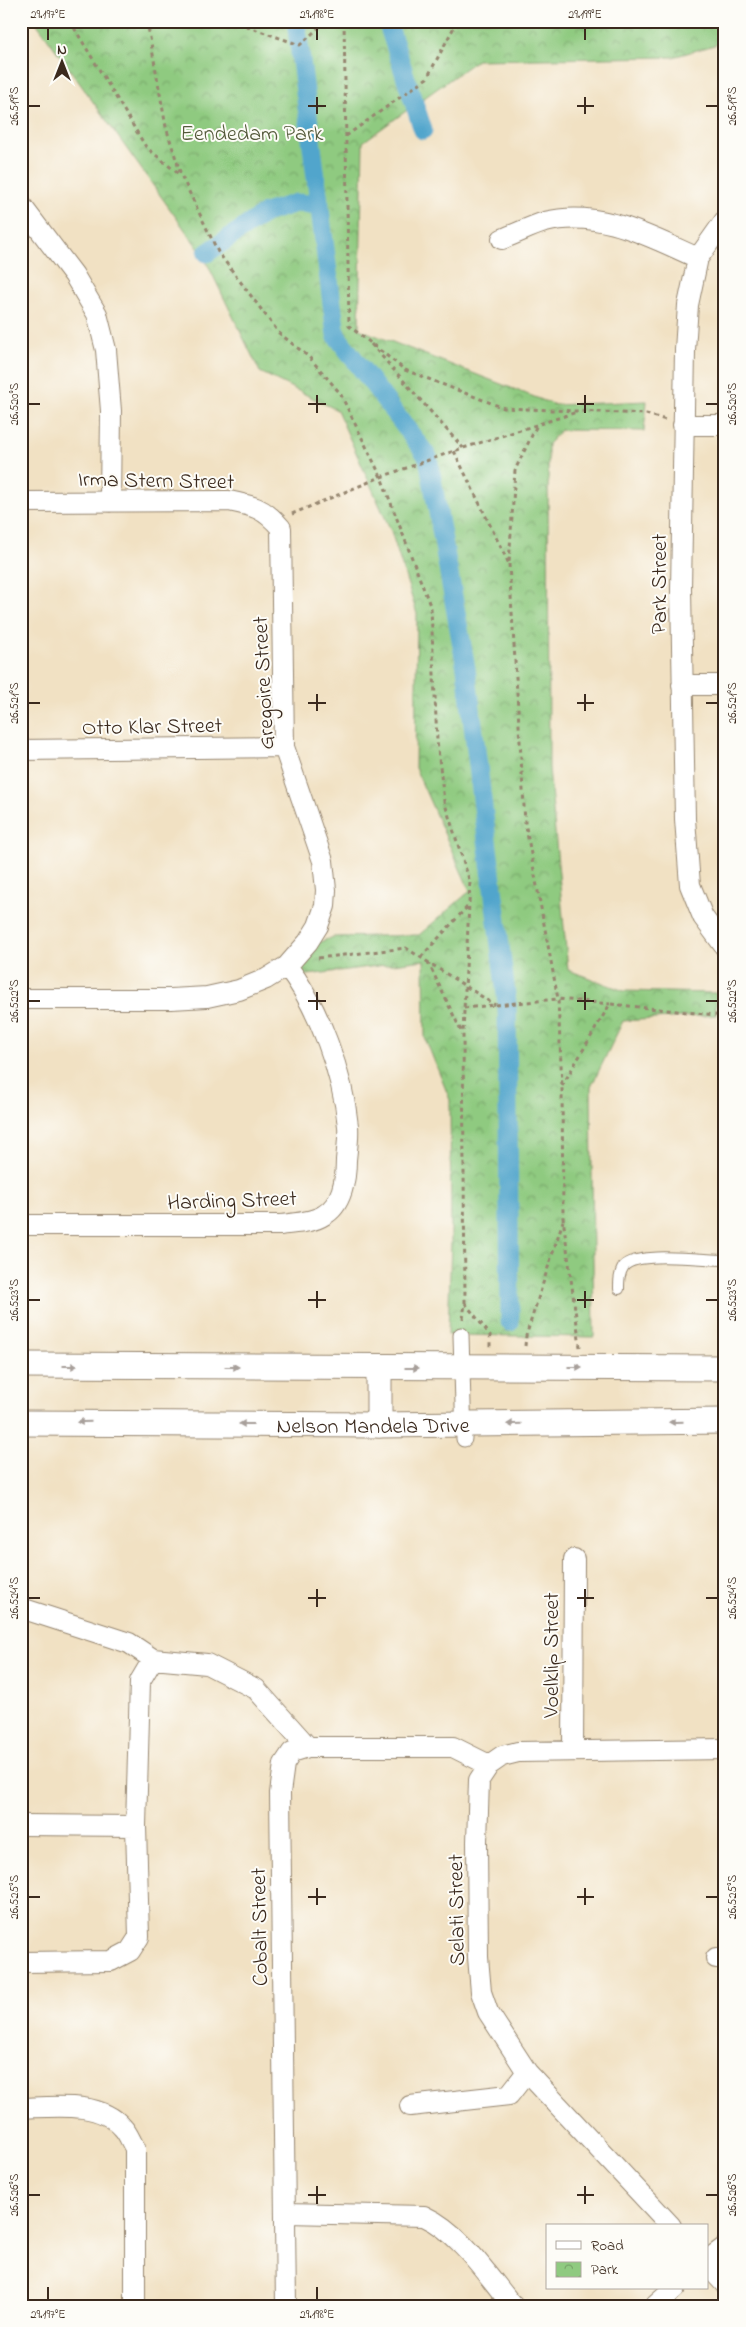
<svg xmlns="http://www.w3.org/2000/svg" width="746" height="2327" font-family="'Indie Flower',sans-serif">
  <defs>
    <pattern id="park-crowns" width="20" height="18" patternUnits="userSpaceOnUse" patternTransform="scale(1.25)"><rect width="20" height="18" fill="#8fca80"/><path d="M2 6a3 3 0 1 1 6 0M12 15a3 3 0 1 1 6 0" fill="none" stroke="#76a468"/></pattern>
  </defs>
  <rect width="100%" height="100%" fill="#fdfcf7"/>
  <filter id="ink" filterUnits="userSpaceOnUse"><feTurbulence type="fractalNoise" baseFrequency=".02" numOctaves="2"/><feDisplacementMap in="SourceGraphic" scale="10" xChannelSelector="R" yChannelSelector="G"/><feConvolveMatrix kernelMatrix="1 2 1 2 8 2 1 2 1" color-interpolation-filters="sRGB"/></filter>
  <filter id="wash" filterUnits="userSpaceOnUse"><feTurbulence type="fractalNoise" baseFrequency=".0096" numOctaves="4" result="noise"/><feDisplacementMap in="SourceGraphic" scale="20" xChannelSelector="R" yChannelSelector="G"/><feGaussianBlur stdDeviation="1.12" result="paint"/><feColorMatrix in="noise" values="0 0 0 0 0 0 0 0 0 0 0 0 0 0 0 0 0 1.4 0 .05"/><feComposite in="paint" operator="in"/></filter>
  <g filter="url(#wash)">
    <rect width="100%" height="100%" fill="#f1e1c3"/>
    <path fill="url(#park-crowns)" stroke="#657a4f" d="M35 21H725V42L673 57 477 60 363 142 359 329 555 405 647 401 644 431 561 430 548 444 549 768 568 970 624 991 716 993V1015L623 1021 591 1087 594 1337 448 1335 451 1240 450 1100 425 1038 424 960 300 976 296 951 333 937 419 935 470 891 415 768 417 614 391 531 337 410 260 372 203 255Z"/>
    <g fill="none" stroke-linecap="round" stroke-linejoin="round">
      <path stroke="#51a5cc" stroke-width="19" d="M296 21 336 335 428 457 466 668 507 1003 510 1322
        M387 21 423 130
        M207 253 265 213 296 203 320 205"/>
    </g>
  </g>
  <g filter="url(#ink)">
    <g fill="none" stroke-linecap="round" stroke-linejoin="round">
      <defs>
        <path id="service" d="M619 1289C619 1281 619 1273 624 1266 637 1251 704 1260 725 1260"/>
        <path id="pedestrian" d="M461 1335 464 1439"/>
        <path id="minor" d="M21 205 74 275 97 314 106 350 111 411 110 502
          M725 220 698 258 688 305 685 350 681 589 685 819 690 885 703 917 725 947
          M502 239C516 234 531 226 545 222 600 208 650 237 698 258
          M683 425H725
          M21 502 229 501C254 506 264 508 281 528L284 747 323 861 326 890 325 906 318 926 308 942 287 966 266 979 239 990 207 997 171 999H21
          M682 685H725
          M21 750 284 747
          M21 1225H280C294 1223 312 1223 324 1215 342 1205 346 1179 346 1160 347 1149 349 1137 348 1126 343 1074 319 1008 287 966
          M21 1608 129 1643 153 1659 207 1664 256 1689 308 1747
          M573 1751 574 1559
          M21 1825 136 1826
          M716 1958H725
          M21 1962 111 1961 130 1951 139 1937 136 1826 140 1681 153 1659
          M410 2106 509 2095 527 2072
          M21 2108C53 2107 100 2100 123 2128 128 2133 131 2142 135 2148V2306
          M286 2213 424 2216C461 2233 487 2275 513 2306
          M671 2226 527 2072 488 2012 481 1992 478 1957 477 1842 479 1780 489 1765 502 1756 518 1752 725 1749
          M707 2260 725 2247
          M707 2265 725 2284
          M286 2306 280 1793 284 1764 292 1752 308 1747H453L489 1765
          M655 2306 675 2288"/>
        <g id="tertiary">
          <path d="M21 1365 725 1368"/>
          <path id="s1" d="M21 1423 379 1425 725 1421"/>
          <path d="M379 1425V1368"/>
        </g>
      </defs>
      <use href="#service" stroke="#968670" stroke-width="12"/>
      <use href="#pedestrian" stroke="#968670" stroke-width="17"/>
      <use href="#minor" stroke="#968670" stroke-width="22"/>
      <use href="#tertiary" stroke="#968670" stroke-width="27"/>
      <path stroke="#968670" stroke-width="3" stroke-dasharray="4 4" stroke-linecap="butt" d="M70 21 146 147 180 175
        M147 21 166 127 181 175 218 252 279 333 309 357 340 393 381 477 431 608 437 741 444 801 470 882 463 1033 465 1303
        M231 21 300 45 326 21
        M344 21 349 326 405 370 504 408 646 414 666 420
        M346 136 427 78 453 29 463 21
        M371 344 463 448
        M454 451 509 564 515 470 537 425
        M292 514 381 477 454 451 577 412
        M509 564 525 822 558 999 562 1086 563 1218 580 1347
        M421 957 468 906
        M318 958 406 948 495 1005
        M428 962 462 1033
        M464 1008 558 999 610 1004
        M562 1086 610 1004 725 1016
        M463 1319 465 1303 490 1335V1347
        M525 1346 526 1336 563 1221"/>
      <use href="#service" stroke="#fff" stroke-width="10"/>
      <use href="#pedestrian" stroke="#fff" stroke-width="15"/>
      <use href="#minor" stroke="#fff" stroke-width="20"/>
      <use href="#tertiary" stroke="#fff" stroke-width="25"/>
    </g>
    <defs><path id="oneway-solid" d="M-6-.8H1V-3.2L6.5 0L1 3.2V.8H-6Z" transform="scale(1.25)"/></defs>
    <g fill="#a79f9a">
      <use href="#oneway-solid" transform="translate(70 1366)"/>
      <use href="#oneway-solid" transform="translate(232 1367)"/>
      <use href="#oneway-solid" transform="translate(575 1367)"/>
      <use href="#oneway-solid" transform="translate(412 1368)"/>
      <use href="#oneway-solid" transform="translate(84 1422) rotate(179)"/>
      <use href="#oneway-solid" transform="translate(676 1422) rotate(179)"/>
      <use href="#oneway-solid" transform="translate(246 1424) rotate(-180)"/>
      <use href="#oneway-solid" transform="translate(514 1424) rotate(179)"/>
    </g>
  </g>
  <path fill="none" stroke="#3b2a1e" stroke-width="2" d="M48 28V40M317 28V40M585 28V40M317 97V114M585 97V114M28 106H40M308 106H326M577 106H594M706 106H718M317 395V413M585 395V413M28 404H40M308 404H326M577 404H594M706 404H718M317 694V711M585 694V711M28 703H40M308 703H326M577 703H594M706 703H718M317 992V1010M585 992V1010M28 1001H40M308 1001H326M577 1001H594M706 1001H718M317 1291V1308M585 1291V1308M28 1300H40M308 1300H326M577 1300H594M706 1300H718M317 1589V1607M585 1589V1607M28 1598H40M308 1598H326M577 1598H594M706 1598H718M317 1888V1905M585 1888V1905M28 1897H40M308 1897H326M577 1897H594M706 1897H718M317 2186V2204M585 2186V2204M28 2195H40M308 2195H326M577 2195H594M706 2195H718M48 2287V2300M317 2287V2300"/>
  <g text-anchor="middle" stroke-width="4" stroke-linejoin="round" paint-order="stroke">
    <g font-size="22" fill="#545a3b" stroke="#fdfcf7">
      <text x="252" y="140">Eendedam Park</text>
    </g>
    <g font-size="22" fill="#3b2a1e" stroke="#fdfcf7">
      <text transform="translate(156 479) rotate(1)" y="8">Irma Stern Street</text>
      <text transform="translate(658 584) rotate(-90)" y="8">Park Street</text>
      <text transform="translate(262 683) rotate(-93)" y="8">Gregoire Street</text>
      <text transform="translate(152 725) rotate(-1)" y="8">Otto Klar Street</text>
      <text transform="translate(232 1199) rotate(-2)" y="8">Harding Street</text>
      <text dy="8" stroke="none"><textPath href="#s1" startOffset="352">Nelson Mandela Drive</textPath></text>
      <text transform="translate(550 1655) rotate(-90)" y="8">Voelklip Street</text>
      <text transform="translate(455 1910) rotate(-91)" y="8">Selati Street</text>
      <text transform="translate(258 1927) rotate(-91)" y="8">Cobalt Street</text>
    </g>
  </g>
  <rect width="746" height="2327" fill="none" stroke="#fdfcf7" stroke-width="55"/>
  <rect x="546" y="2224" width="162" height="65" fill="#fdfcf7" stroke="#afa8a0"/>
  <rect x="556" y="2241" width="25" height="8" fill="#ffffff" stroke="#afa8a0"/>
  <text x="591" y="2250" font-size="15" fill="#3b2a1e">Road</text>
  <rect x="556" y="2262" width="25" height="15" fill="url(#park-crowns)" stroke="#afa8a0"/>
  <text x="591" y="2274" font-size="15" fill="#3b2a1e">Park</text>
  <g transform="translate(62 62)" stroke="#fdfcf7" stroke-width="4" paint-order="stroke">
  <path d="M0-4L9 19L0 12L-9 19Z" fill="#3b2a1e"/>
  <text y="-8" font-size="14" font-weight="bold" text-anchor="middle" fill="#3b2a1e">N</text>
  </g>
  <rect x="28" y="28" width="690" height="2272" fill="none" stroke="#3b2a1e" stroke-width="2"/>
  <g font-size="12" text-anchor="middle" fill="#3b2a1e">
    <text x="48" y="18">29.197°E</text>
    <text x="317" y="18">29.198°E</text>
    <text x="585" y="18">29.199°E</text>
    <text transform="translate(14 106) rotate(-90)" y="4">26.519°S</text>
    <text transform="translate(732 106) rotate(-90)" y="4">26.519°S</text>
    <text transform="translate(14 404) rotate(-90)" y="4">26.520°S</text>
    <text transform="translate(732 404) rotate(-90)" y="4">26.520°S</text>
    <text transform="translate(14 703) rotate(-90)" y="4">26.521°S</text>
    <text transform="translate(732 703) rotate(-90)" y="4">26.521°S</text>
    <text transform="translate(14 1001) rotate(-90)" y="4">26.522°S</text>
    <text transform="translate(732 1001) rotate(-90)" y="4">26.522°S</text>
    <text transform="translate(14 1300) rotate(-90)" y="4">26.523°S</text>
    <text transform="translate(732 1300) rotate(-90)" y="4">26.523°S</text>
    <text transform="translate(14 1598) rotate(-90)" y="4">26.524°S</text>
    <text transform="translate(732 1598) rotate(-90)" y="4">26.524°S</text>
    <text transform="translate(14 1897) rotate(-90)" y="4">26.525°S</text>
    <text transform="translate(732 1897) rotate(-90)" y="4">26.525°S</text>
    <text transform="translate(14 2195) rotate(-90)" y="4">26.526°S</text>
    <text transform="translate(732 2195) rotate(-90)" y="4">26.526°S</text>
    <text x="48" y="2318">29.197°E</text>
    <text x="317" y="2318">29.198°E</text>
  </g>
</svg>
